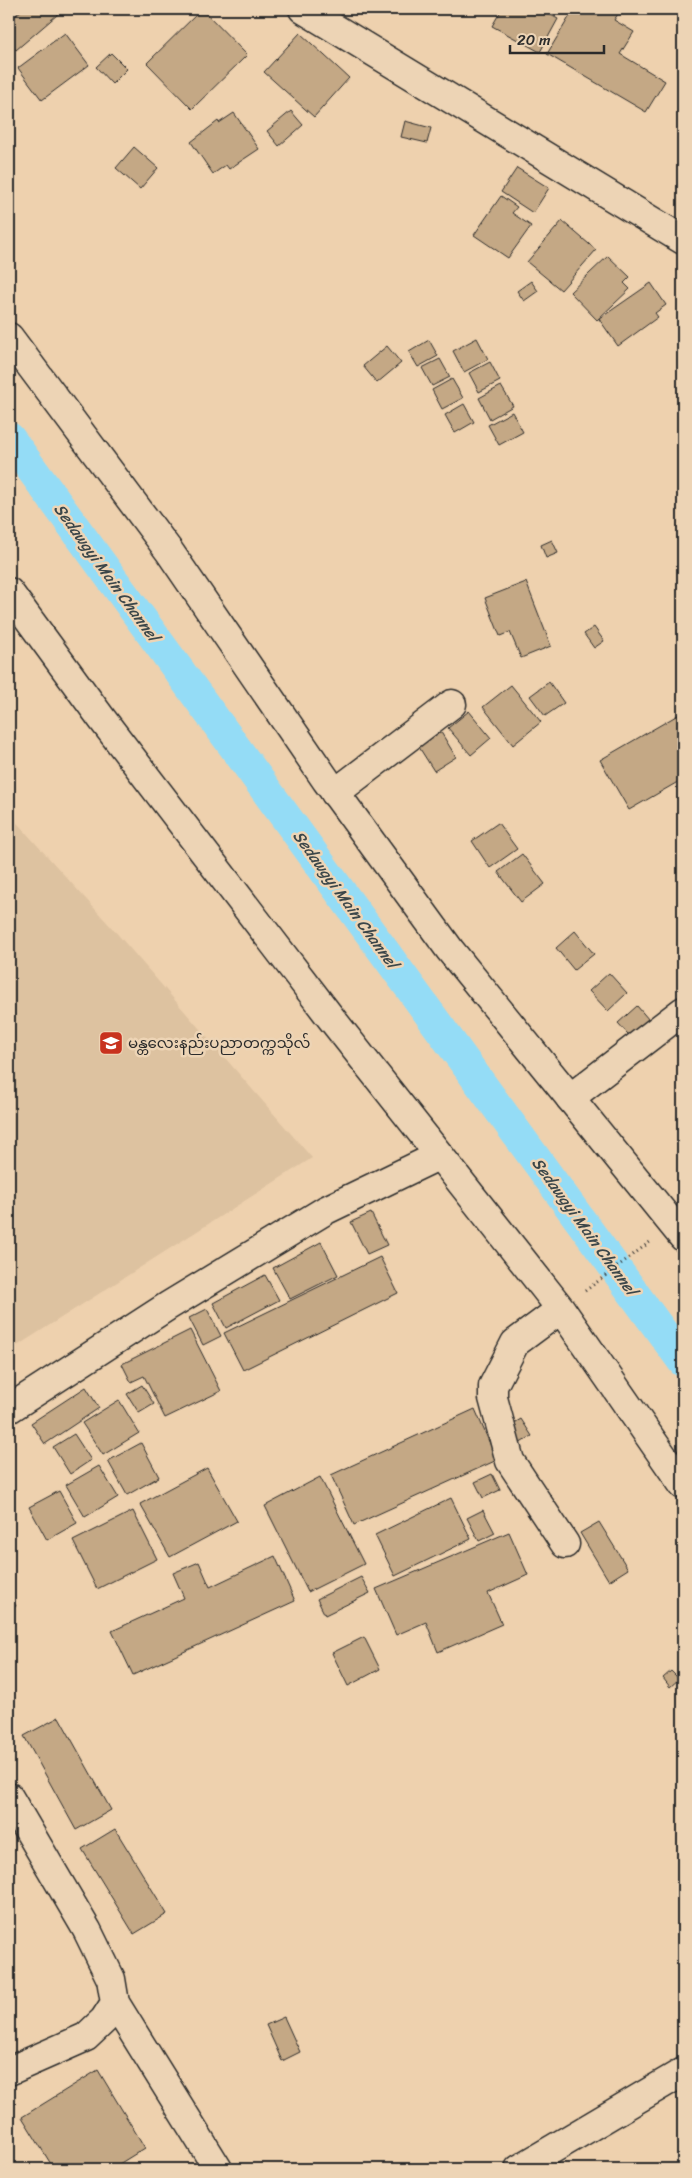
<svg xmlns="http://www.w3.org/2000/svg" width="692" height="2178" font-family="Sriracha,'Noto Sans Myanmar',sans-serif">
  <rect width="100%" height="100%" fill="#eed1ae"/>
  <filter id="ink" filterUnits="userSpaceOnUse"><feTurbulence type="fractalNoise" baseFrequency=".02" numOctaves="2"/><feDisplacementMap in="SourceGraphic" scale="10" xChannelSelector="R" yChannelSelector="G"/><feConvolveMatrix kernelMatrix="1 2 1 2 8 2 1 2 1" color-interpolation-filters="sRGB"/></filter>
  <g filter="url(#ink)">
    <path fill="#ddc2a0" d="M9 814 113 929 312 1158 9 1351Z"/>
    <g fill="none" stroke-linecap="round" stroke-linejoin="round">
      <path stroke="#94dcf6" stroke-width="32" d="M9 438 683 1361"/>
    </g>
    <path fill="#c4a885" stroke="#2b2b2b" d="M23 9H64L16 50 9 42V21Z
      M202 9 247 55 192 109 147 63Z
      M502 9H540L558 19 540 52 492 26Z
      M574 9H595L599 11 600 9H609L618 14 614 20 634 32 620 54 665 81 646 112 547 54Z
      M65 33 89 65 42 100 18 68Z
      M300 33 349 78 314 117 264 72Z
      M111 53 127 69 112 84 96 67Z
      M291 111 303 125 279 146 267 131Z
      M234 113 259 149 229 169 226 165 213 174 191 142 218 121 219 123Z
      M405 121 431 128 427 143 401 137Z
      M134 147 158 168 140 189 116 168Z
      M517 168 549 188 533 213 501 192Z
      M501 196 517 207 512 213 531 226 508 258 474 235Z
      M562 221 596 250 561 290 527 262Z
      M608 256 630 277 624 283 630 289 597 320 570 292Z
      M531 281 538 291 524 301 517 291Z
      M651 283 666 305 655 313 658 317 618 346 599 319Z
      M477 338 488 359 464 372 453 351Z
      M429 340 438 356 418 367 409 352Z
      M387 346 401 363 377 383 363 366Z
      M440 359 450 377 432 386 422 368Z
      M490 362 500 381 479 392 469 373Z
      M452 379 463 398 442 409 432 390Z
      M501 386 513 406 490 419 479 398Z
      M464 404 474 422 455 433 445 415Z
      M512 412 523 432 499 445 488 425Z
      M552 540 558 553 546 558 541 545Z
      M526 582 551 646 521 658 510 632 500 636 485 598Z
      M594 627 604 641 594 648 584 634Z
      M549 682 564 703 545 716 530 696Z
      M511 685 541 722 513 745 483 707Z
      M469 711 491 738 471 755 448 728Z
      M683 712V779L629 810 600 760Z
      M439 729 456 757 434 771 417 744Z
      M498 823 517 849 490 868 472 841Z
      M522 854 545 884 521 902 498 872Z
      M575 931 594 954 574 970 556 948Z
      M609 973 627 993 608 1011 589 991Z
      M637 1006 655 1027 637 1044 618 1023Z
      M371 1213 387 1245 367 1254 351 1222Z
      M321 1242 338 1275 290 1299 273 1268Z
      M380 1257 398 1293 243 1370 224 1333Z
      M265 1275 279 1300 226 1328 213 1303Z
      M207 1309 221 1336 203 1345 189 1318Z
      M190 1330 221 1391 165 1418 144 1376 131 1382 122 1364Z
      M142 1385 154 1404 139 1413 127 1394Z
      M86 1387 99 1408 45 1444 31 1423Z
      M119 1400 139 1433 103 1455 82 1423Z
      M475 1409 497 1460 354 1525 331 1475Z
      M521 1419 532 1436 517 1445 506 1428Z
      M74 1434 91 1460 70 1474 53 1447Z
      M141 1443 159 1477 127 1495 108 1461Z
      M99 1466 118 1497 85 1517 66 1485Z
      M207 1468 237 1521 170 1557 140 1504Z
      M492 1474 500 1490 483 1498 475 1482Z
      M320 1477 364 1564 308 1592 265 1506Z
      M59 1491 77 1523 47 1540 29 1507Z
      M451 1498 471 1539 395 1576 375 1535Z
      M483 1510 495 1533 479 1541 467 1518Z
      M133 1511 157 1559 97 1589 73 1541Z
      M599 1522 628 1569 609 1581 580 1533Z
      M509 1532 528 1575 488 1593 502 1624 438 1652 426 1622 396 1635 376 1589Z
      M275 1556 295 1601 133 1675 112 1631 184 1598 173 1573 199 1562 210 1587Z
      M361 1577 370 1593 325 1615 317 1599Z
      M9 1594 16 1606 9 1611Z
      M364 1637 380 1669 348 1686 332 1653Z
      M671 1671 679 1679 670 1687 663 1678Z
      M59 1717 111 1810 76 1830 24 1736Z
      M115 1829 167 1914 134 1934 82 1849Z
      M284 2017 300 2052 282 2061 266 2025Z
      M98 2070 145 2148 111 2169H54L22 2117Z"/>
    <g fill="none" stroke-linecap="round" stroke-linejoin="round">
      <defs>
        <path id="street" d="M303 9 683 240
          M9 592 102 719 331 1018 561 1309 683 1485
          M335 793 452 704
          M570 1098 683 1011
          M561 1309 515 1343 493 1386V1398L510 1461 565 1544
          M9 1409 168 1306 326 1210 438 1156
          M9 1797 87 1930 111 1979 115 2003 104 2020 86 2037 9 2071
          M115 2003 218 2169
          M519 2169 683 2072"/>
        <path id="secondary" d="M9 337 169 551 326 780 450 950 683 1237"/>
      </defs>
      <use href="#street" stroke="#2b2b2b" stroke-width="31"/>
      <use href="#secondary" stroke="#2b2b2b" stroke-width="31"/>
      <path stroke="#2b2b2b" stroke-width="3" stroke-dasharray="1 4" stroke-linecap="butt" d="M585 1291 650 1242"/>
      <use href="#street" stroke="#edd4b5" stroke-width="28"/>
      <use href="#secondary" stroke="#edd4b5" stroke-width="28"/>
    </g>
  </g>
  <defs>
    <symbol id="university-square" viewBox="-11 -11 22 22"><rect x="-9" y="-9" width="18" height="18" rx="4" fill="#c8321e" stroke="#edd4b5"/><path d="M0-5L7-2L0 1L-7-2ZM-4 1L0 2.5L4 1V4Q0 6-4 4Z" fill="#fff"/></symbol>
  </defs>
  <g fill-rule="evenodd">
    <use href="#university-square" x="97" y="1029" width="28" height="28"/>
  </g>
  <g text-anchor="middle" stroke-width="5" stroke-linejoin="round" paint-order="stroke">
    <g font-size="15" fill="#2b2b2b" stroke="#edd4b5" text-anchor="start">
      <text x="128" y="1048">မန္တလေးနည်းပညာတက္ကသိုလ်</text>
    </g>
    <g font-size="16" font-style="italic" fill="#3b4649" stroke="#edd4b5">
      <text transform="translate(107 572) rotate(54)" y="6">Sedawgyi Main Channel</text>
      <text transform="translate(346 899) rotate(54)" y="6">Sedawgyi Main Channel</text>
      <text transform="translate(585 1226) rotate(54)" y="6">Sedawgyi Main Channel</text>
    </g>
  </g>
  <rect width="692" height="2178" fill="none" stroke="#edd4b5" stroke-width="30"/>
  <rect x="15" y="15" width="662" height="2148" fill="none" stroke="#2b2b2b" stroke-width="2" filter="url(#ink)"/>
  <path d="M510 45v8h94v-8" fill="none" stroke="#2b2b2b" stroke-width="2.5"/>
  <text x="517" y="45" font-size="15" fill="#2b2b2b" stroke="#edd4b5" stroke-width="4" paint-order="stroke">20 m</text>
</svg>
